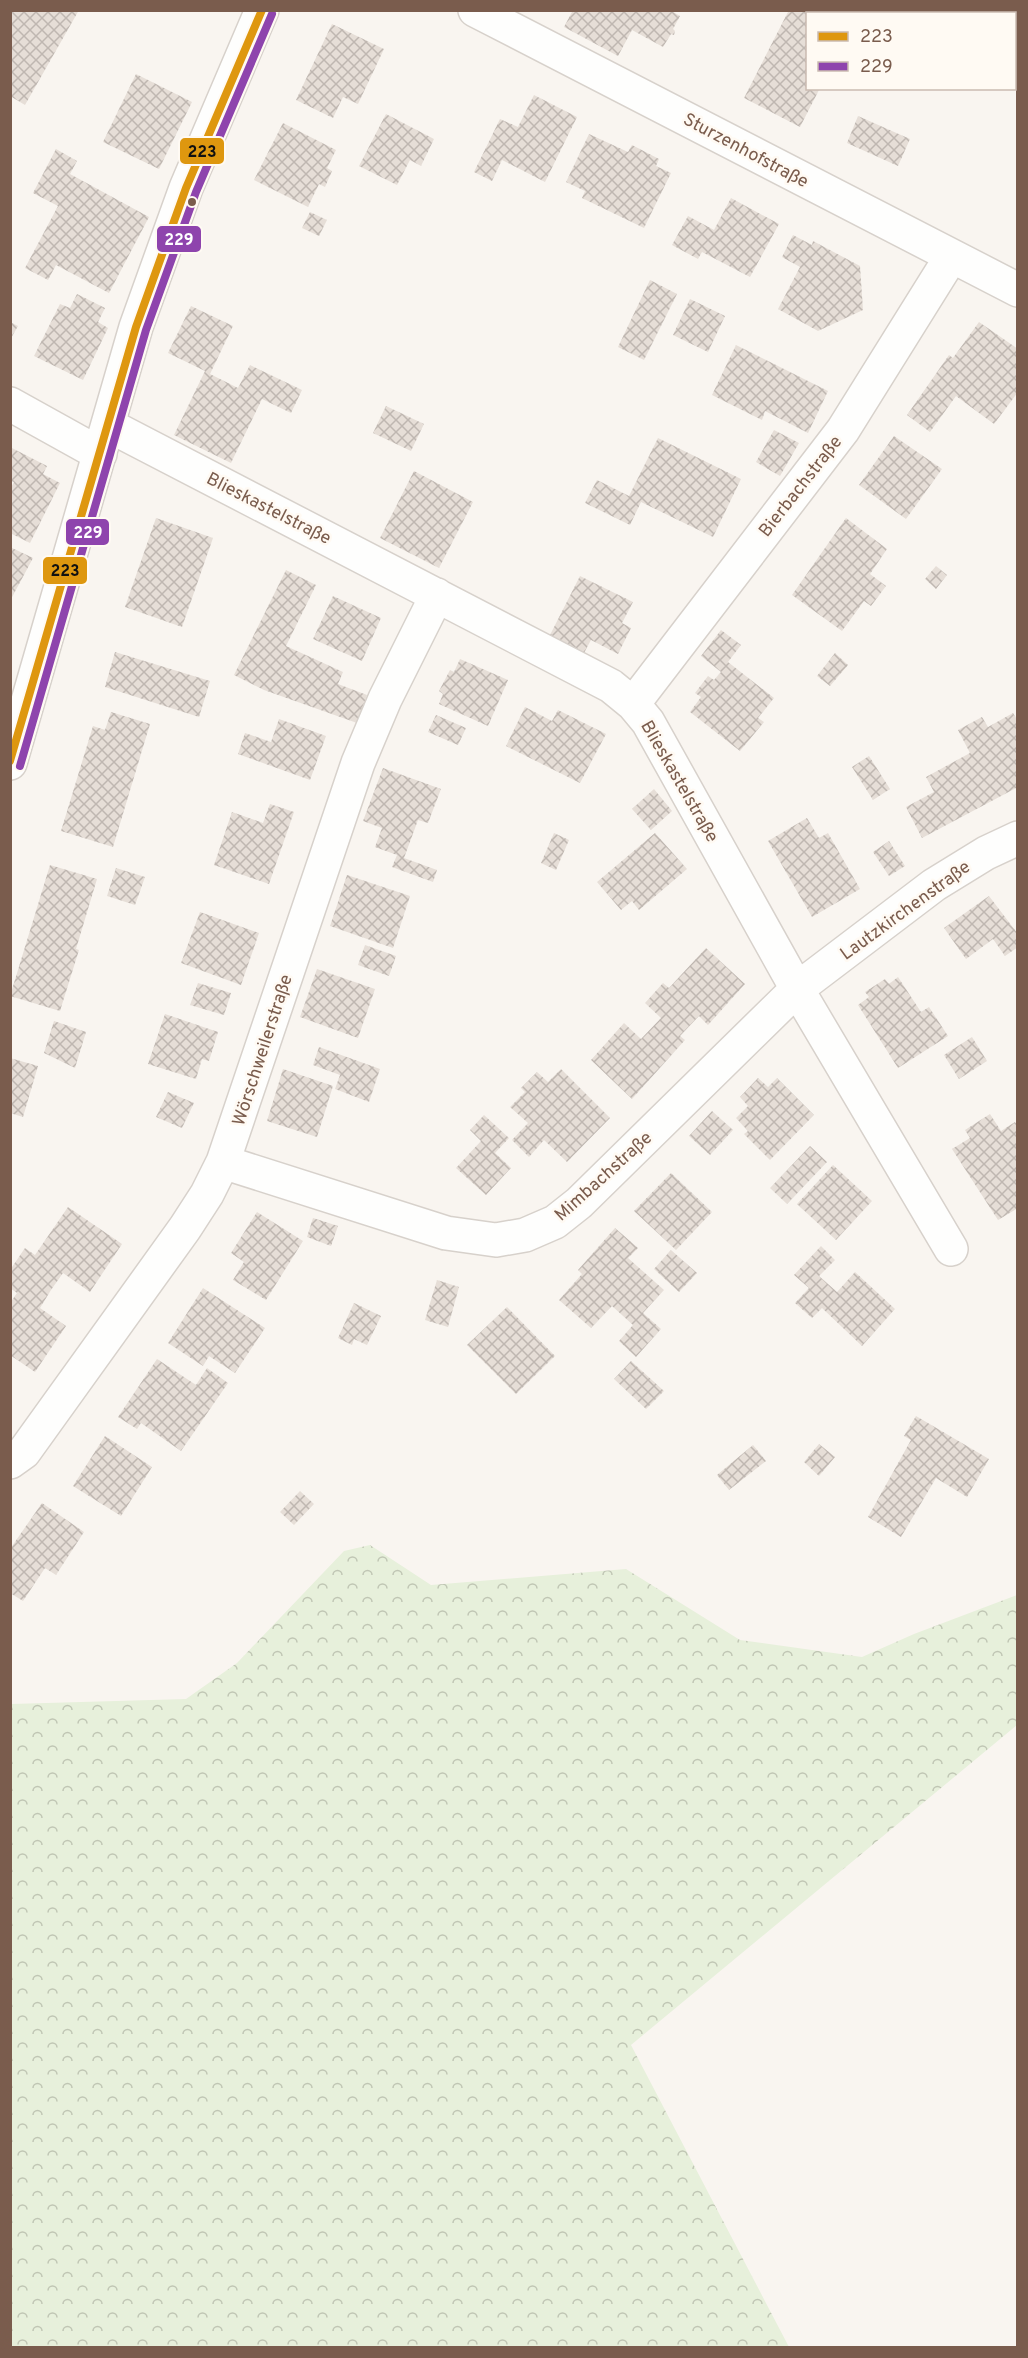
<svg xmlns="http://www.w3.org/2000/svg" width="1028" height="2358" font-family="Overpass,sans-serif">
  <defs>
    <pattern id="forest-crowns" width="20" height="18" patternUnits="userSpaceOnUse" patternTransform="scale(1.5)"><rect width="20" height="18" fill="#e7f0db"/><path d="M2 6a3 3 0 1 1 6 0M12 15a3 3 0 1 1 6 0" fill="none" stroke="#c0c6b4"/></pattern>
    <pattern id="building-cross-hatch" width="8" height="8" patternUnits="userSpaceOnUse" patternTransform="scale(1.5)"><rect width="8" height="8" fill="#e6ded7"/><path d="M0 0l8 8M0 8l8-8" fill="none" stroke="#bfb7b1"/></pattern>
  </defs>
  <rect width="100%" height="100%" fill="#f9f5f0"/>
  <path fill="url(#forest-crowns)" d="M370 1545 431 1585 626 1569 740 1640 862 1657 914 1634 1017 1595V1725L631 2045 789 2347H11V1704L186 1699 237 1663 344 1551Z"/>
  <path fill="url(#building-cross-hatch)" d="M10 10H79L25 105 10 96Z
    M573 10H670L680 16 673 29 675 31 674 35 671 34 663 47 632 30 618 56 564 27Z
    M789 10H860L859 14H808V88H820L800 127 744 98Z
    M332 24 384 49 358 104 343 97 333 118 296 100Z
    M136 74 192 102 159 169 103 142Z
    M534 95 577 117 545 182 502 160 492 181 474 172 500 119 518 127Z
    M386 114 434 139 421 166 410 160 397 185 359 166Z
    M858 116 910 139 898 166 847 143Z
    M283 123 336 150 327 168 332 171 325 187 319 184 308 207 254 180Z
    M589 134 628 152 632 145 659 159 656 166 671 173 644 228 582 198 585 191 566 182Z
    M56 149 77 161 70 174 149 217 109 293 56 265 48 280 25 268 58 206 33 193Z
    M731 198 779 224 750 277 702 252 698 259 672 245 688 216 714 230Z
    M310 212 327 220 319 236 302 228Z
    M793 235 812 245 813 241 860 266 863 310 818 331 778 309 800 267 782 257Z
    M650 280 677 294 644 360 618 347Z
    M77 294 105 308 98 322 108 328 83 380 34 356 60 304 70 308Z
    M690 299 725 316 708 352 673 335Z
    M191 306 233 326 210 374 238 388 250 365 302 390 291 413 262 399 231 463 174 435 205 371 168 353Z
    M10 322 18 326 10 340Z
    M979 322 1018 349V392L994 424 956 396 930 432 907 415 949 355 953 358Z
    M736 345 828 391 808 433 765 411 762 420 712 395Z
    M386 406 424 424 411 451 373 433Z
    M774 430 799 443 780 476 756 462Z
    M894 436 942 469 906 519 859 485Z
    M658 438 741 479 713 537 641 502 630 525 585 503 597 480 629 496Z
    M10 447 47 466 43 474 60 483 30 543 10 533V489L14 482 10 481Z
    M414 471 473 502 439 568 380 538Z
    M156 518 213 538 182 627 125 607Z
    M846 518 887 549 870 574 886 586 871 606 864 601 842 631 792 595Z
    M10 547 33 558 10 601Z
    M936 566 947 575 936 589 925 579Z
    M286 570 316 585 286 646 343 672 338 684 367 695 357 723 264 690 234 675Z
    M580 576 633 602 622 623 631 628 618 654 591 640 584 653 550 635Z
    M333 596 381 618 362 661 313 639Z
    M721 630 741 645 728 662 774 698 758 718 764 722 740 751 690 712 701 697 695 693 708 676 714 680 721 672 701 656Z
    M115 652 210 681 199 717 105 687Z
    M835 653 848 665 830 686 817 676Z
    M460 659 508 680 488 726 439 704 443 694 439 691 450 670 454 672Z
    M525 707 552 721 558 710 606 734 580 783 506 746Z
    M111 712 150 724 113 847 61 831 93 726 105 730Z
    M1013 713 1018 721V787L922 838 906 807 934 792 926 777 970 753 958 730 982 717 988 727Z
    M436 715 466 728 458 745 428 732Z
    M279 719 326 736 310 780 238 754 245 733 271 742Z
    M869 756 890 789 873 800 852 767Z
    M383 768 441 789 428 823 418 820 404 858 437 870 433 882 392 867 397 855 375 847 382 828 363 821Z
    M654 789 672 811 651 830 632 809Z
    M270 804 294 812 269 884 214 865 232 812 263 823Z
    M807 818 819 838 828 833 860 889 812 917 768 841Z
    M554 833 569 840 556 870 541 863Z
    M655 833 687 869 639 910 632 901 621 910 597 882Z
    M889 841 905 866 889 876 873 852Z
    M50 865 97 879 76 949 79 950 60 1011 10 996Z
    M116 868 145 877 135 905 107 896Z
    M347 875 410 896 393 948 330 926Z
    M989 896 1018 934V947L1005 956 993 939 966 959 944 928Z
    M200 912 259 933 241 985 181 963Z
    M365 945 396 956 389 976 358 965Z
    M706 948 745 984 708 1025 699 1016 680 1036 685 1040 632 1099 591 1060 624 1023 641 1039 661 1018 645 1003 663 983 669 988Z
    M317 969 375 989 358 1038 300 1017Z
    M898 977 921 1012 929 1007 948 1036 898 1068 858 1005 869 997 865 992 885 979 889 984Z
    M198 983 231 993 224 1015 190 1005Z
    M165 1014 218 1032 209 1061 202 1059 196 1079 148 1064Z
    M54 1021 86 1032 75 1068 44 1053Z
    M972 1037 987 1061 959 1079 944 1055Z
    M319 1047 380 1069 369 1102 335 1089 340 1075 313 1065Z
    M10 1058 38 1066 23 1117 10 1113Z
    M283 1069 333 1086 317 1137 267 1121Z
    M561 1069 610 1118 567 1162 544 1140 529 1157 512 1140 528 1123 510 1107 525 1092 521 1088 537 1072 548 1082Z
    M758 1078 768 1087 777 1078 814 1115 770 1160 744 1134 748 1131 736 1118 748 1106 740 1097Z
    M168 1092 194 1103 182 1128 156 1117Z
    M712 1111 733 1130 710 1155 689 1136Z
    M990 1114 1001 1131 1015 1122 1018 1126V1208L998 1220 952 1149 970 1138 965 1130Z
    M484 1115 509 1138 495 1153 511 1168 486 1195 456 1168 481 1141 470 1130Z
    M810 1146 827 1162 787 1204 770 1188Z
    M833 1165 872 1201 836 1240 797 1204Z
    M671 1173 712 1212 676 1250 634 1211Z
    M68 1207 122 1244 90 1292 63 1273 51 1290 40 1308 66 1326 35 1372 10 1355V1303L17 1293 10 1288V1270L25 1248 35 1255Z
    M257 1212 303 1241 266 1300 233 1280 244 1262 231 1253Z
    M313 1218 338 1226 331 1246 307 1237Z
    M615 1228 638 1248 628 1258 664 1290 643 1313 661 1329 636 1357 619 1341 633 1325 612 1306 591 1328 559 1300 582 1274 578 1270Z
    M821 1246 835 1260 819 1276 837 1292 855 1272 895 1309 862 1346 822 1308 812 1318 795 1303 809 1288 794 1275Z
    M671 1250 697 1273 679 1292 654 1269Z
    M437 1280 459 1287 448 1327 425 1320Z
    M203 1288 265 1328 235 1373 209 1356 203 1366 168 1343Z
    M354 1303 381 1316 367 1345 354 1339 352 1345 338 1338Z
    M507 1307 555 1356 516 1394 467 1345Z
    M157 1359 196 1385 207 1368 228 1383 181 1451 141 1423 137 1429 118 1417Z
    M631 1361 664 1391 646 1409 614 1379Z
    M916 1416 989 1459 967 1497 936 1478 901 1537 868 1517 911 1440 904 1436Z
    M105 1436 152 1467 121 1516 73 1486Z
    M819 1444 835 1457 819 1476 804 1462Z
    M753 1445 766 1461 729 1490 717 1475Z
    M300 1491 314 1504 294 1525 280 1512Z
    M42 1503 84 1532 56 1575 45 1568 23 1601 10 1593V1549Z"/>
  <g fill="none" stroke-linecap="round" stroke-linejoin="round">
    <defs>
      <path id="minor" d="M475 10 1018 290
        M10 404 100 454
        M108 425 611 686 633 704 648 722 797 989 951 1249
        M633 704 843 430 951 257
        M10 763 136 327 186 188 262 10
        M223 1162 446 1233 496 1240 525 1235 555 1222 579 1203 797 989 934 885 986 853 1018 838
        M10 1462 24 1452 185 1228 207 1194 223 1162 358 763 385 699 437 595"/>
    </defs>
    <use href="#minor" stroke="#d7d1cb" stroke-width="36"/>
    <use href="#minor" stroke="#fefefd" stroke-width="33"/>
    <defs>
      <path id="bus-1" d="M10 761 136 327 186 188 262 10"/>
      <path id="bus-2" d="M20 766 146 330 196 192 272 14"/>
    </defs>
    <use href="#bus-1" stroke="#fffaf3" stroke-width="12"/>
    <use href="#bus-2" stroke="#fffaf3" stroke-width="12"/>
    <use href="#bus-1" stroke="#de970f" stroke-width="8"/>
    <use href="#bus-2" stroke="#8e44ad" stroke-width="8"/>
  </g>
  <circle fill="#7a5c4d" stroke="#fffaf3" stroke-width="2" cx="192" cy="202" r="5"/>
  <g text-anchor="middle" stroke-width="5" stroke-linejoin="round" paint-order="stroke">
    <g font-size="18" fill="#7a5c4d" stroke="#fffaf3">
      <text transform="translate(746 150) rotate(28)" y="6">Sturzenhofstraße</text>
      <text transform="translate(800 486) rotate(-52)" y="6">Bierbachstraße</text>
      <text transform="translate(269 508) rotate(27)" y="6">Blieskastelstraße</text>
      <text transform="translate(680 781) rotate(60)" y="6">Blieskastelstraße</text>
      <text transform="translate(905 910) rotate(-36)" y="6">Lautzkirchenstraße</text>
      <text transform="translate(262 1050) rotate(-72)" y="6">Wörschweilerstraße</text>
      <text transform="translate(603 1176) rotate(-42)" y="6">Mimbachstraße</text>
    </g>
  </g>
  <g stroke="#fffaf3" stroke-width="2">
    <rect x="179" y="137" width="46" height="28" rx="6" fill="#de970f"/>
    <rect x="156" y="225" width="46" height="28" rx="6" fill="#8e44ad"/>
    <rect x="65" y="518" width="45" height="28" rx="6" fill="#8e44ad"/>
    <rect x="42" y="556" width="46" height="29" rx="6" fill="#de970f"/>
  </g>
  <g font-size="16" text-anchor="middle" font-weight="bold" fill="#fff">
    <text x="179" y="245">229</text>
    <text x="88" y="538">229</text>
  </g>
  <g font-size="16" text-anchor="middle" font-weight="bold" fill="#111">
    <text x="202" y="157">223</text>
    <text x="65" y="576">223</text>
  </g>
  <rect width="1028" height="2358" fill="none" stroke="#7a5c4d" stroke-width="24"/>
  <rect x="806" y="12" width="210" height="78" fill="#fffaf3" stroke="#cabbb1" stroke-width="1.5"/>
  <rect x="818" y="32" width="30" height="9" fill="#de970f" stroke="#cabbb1" stroke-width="1.5"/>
  <text x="860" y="42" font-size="18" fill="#7a5c4d">223</text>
  <rect x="818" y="62" width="30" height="9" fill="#8e44ad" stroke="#cabbb1" stroke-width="1.5"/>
  <text x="860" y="72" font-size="18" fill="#7a5c4d">229</text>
</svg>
